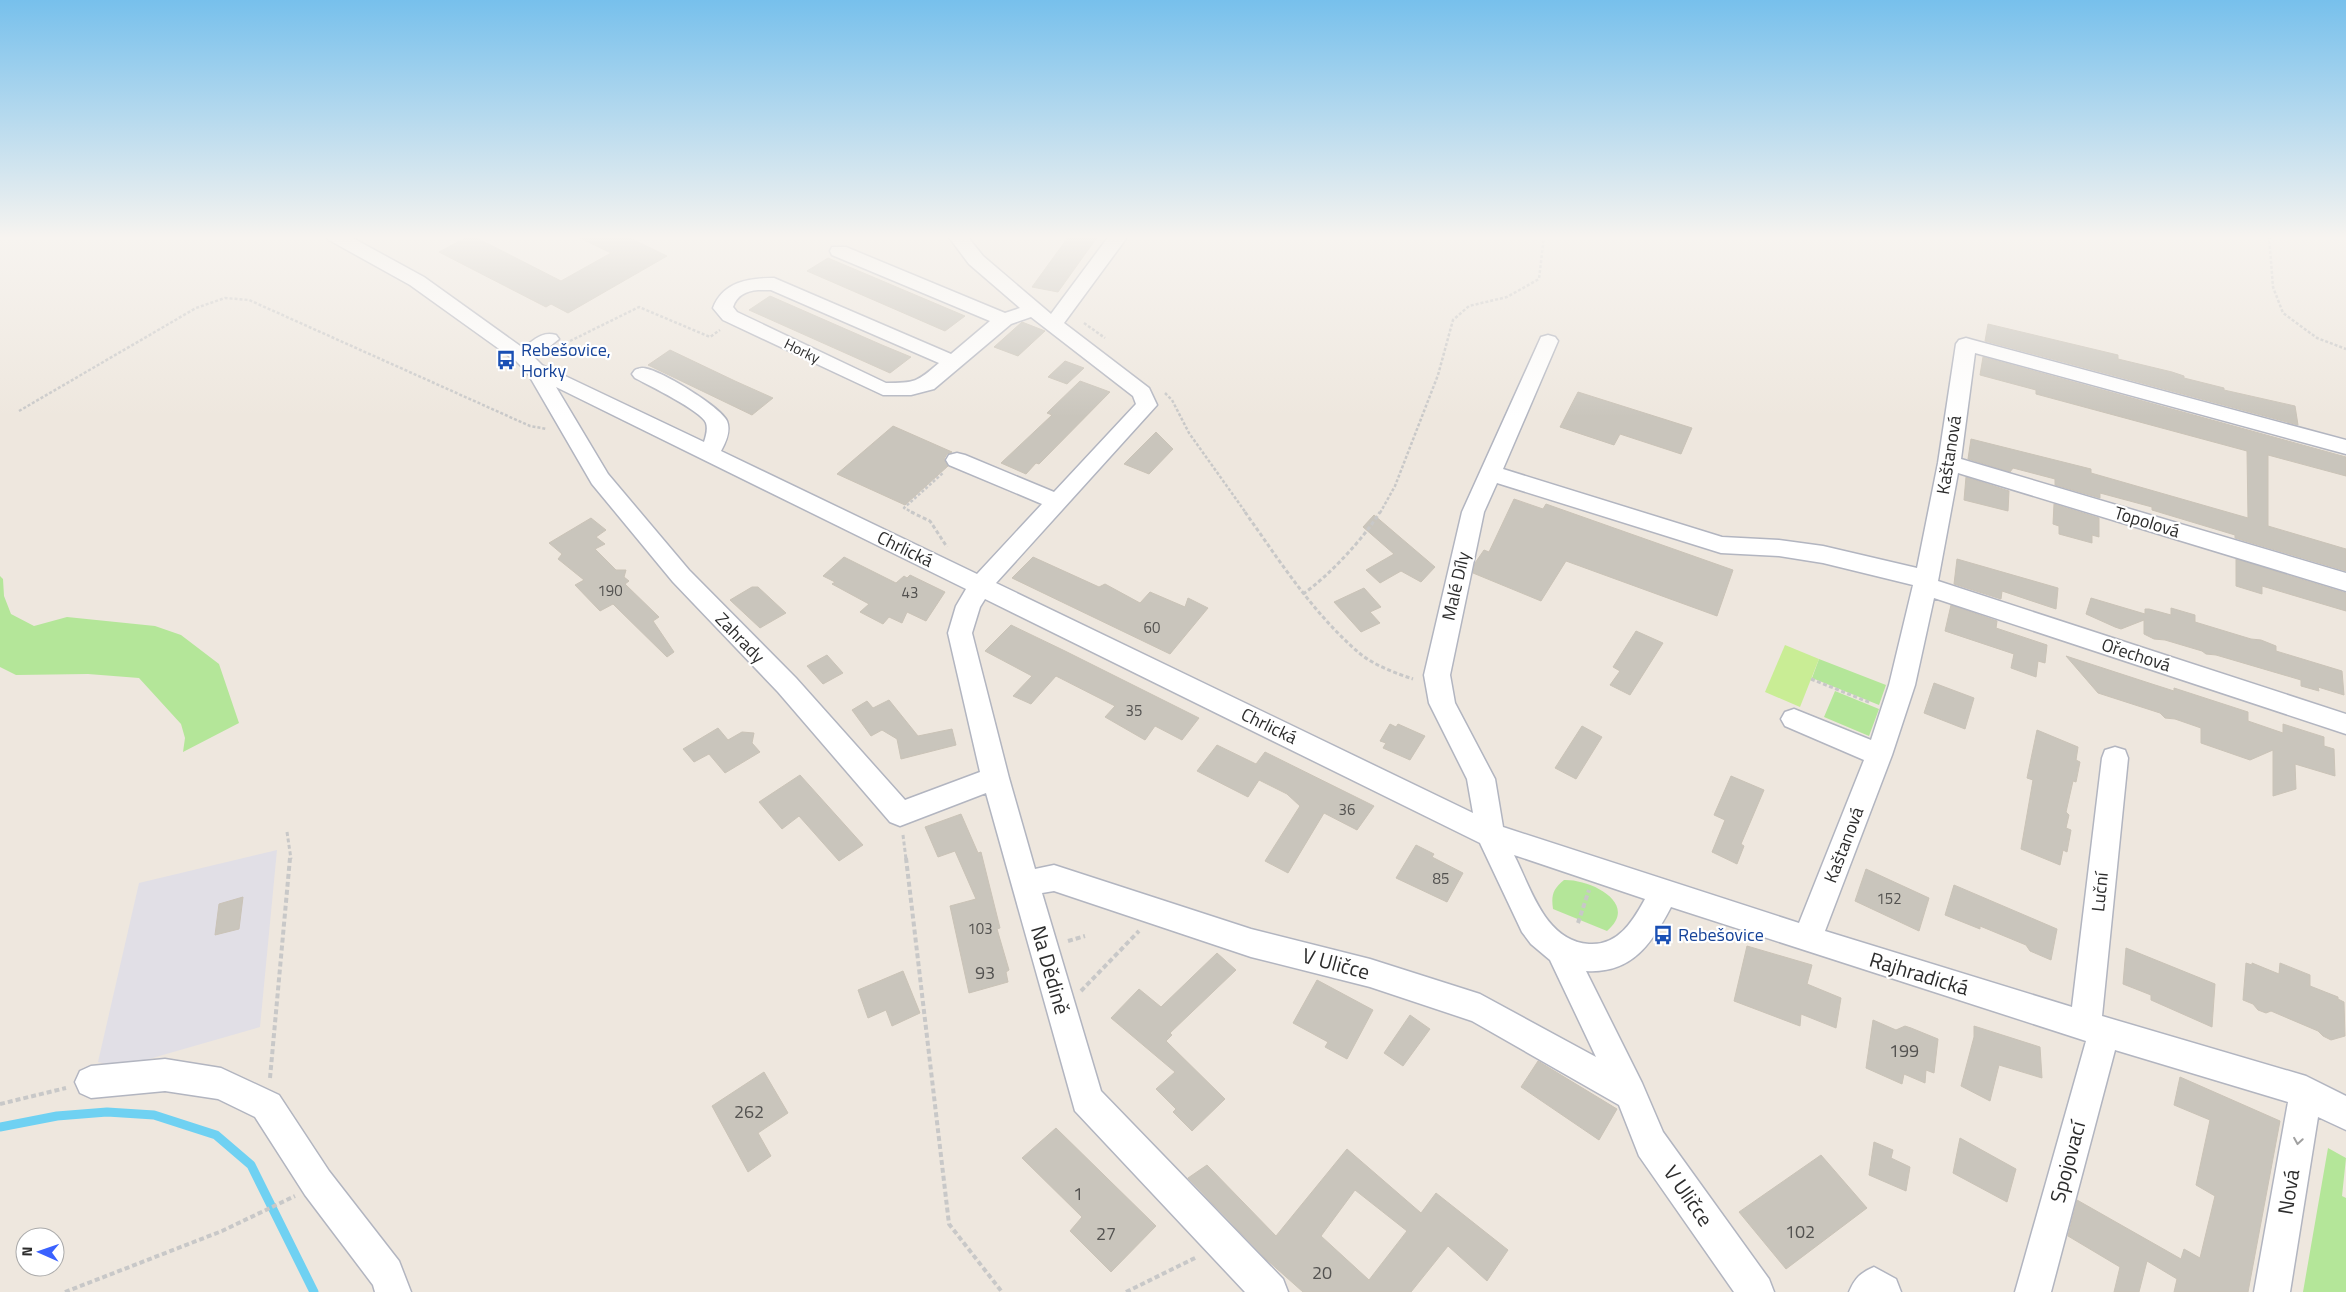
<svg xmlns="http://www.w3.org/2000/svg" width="2346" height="1292" font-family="'Titillium Web',sans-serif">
  <rect width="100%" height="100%" fill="#eee7de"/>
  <path fill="#e1dfe6" d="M277 850 260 1027 121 1067 98 1062 139 883Z"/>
  <path fill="#b4e699" d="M0 576 3 579 4 596 11 614 34 626 67 617 155 626 181 635 219 664 239 723 183 752 185 738 181 724 139 678 88 674 16 675 0 667Z
    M1819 659 1886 685 1879 705 1812 678Z
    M1835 691 1879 709 1869 736 1824 717Z
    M1564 880C1590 879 1640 903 1607 931L1553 909C1551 895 1553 889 1564 880Z
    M2328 1148 2346 1158 2342 1196 2346 1198V1292H2303Z"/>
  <path fill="#c9ed95" d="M1785 645 1819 659 1800 707 1765 692Z"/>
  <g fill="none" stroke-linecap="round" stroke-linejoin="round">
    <path stroke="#6fd1f2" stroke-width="9" d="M0 1127 57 1116 107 1112 154 1115 216 1135 251 1165 314 1292"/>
  </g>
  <path fill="#c9c5bc" stroke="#cac3b7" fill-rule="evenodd" d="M469 236H473L561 281 611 253 576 236H626L667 256 568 313 551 304 546 307 439 252Z
    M1069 236H1098L1058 292 1032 287Z
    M828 258 965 316 945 331 807 271Z
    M770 296 882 345 911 357 890 373 749 310Z
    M1022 322 1045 331 1018 356 994 347Z
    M1988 324 2118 355V359L2172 372 2184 376V378L2224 388V390L2295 406 2298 425 1985 341Z
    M670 350 735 381 773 398 752 415 648 365Z
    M1983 357 2346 457V476L2268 455V526L2346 549V571L2235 538V535L2152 510V507L2100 493V498L2055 485V479L2013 468 2010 472 1968 459 1971 439 2091 469V473L2248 518 2247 451 2036 394V390L1980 375Z
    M1065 361 1084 368 1067 384 1048 377Z
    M1080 381 1110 392 1039 464 1036 463 1026 474 1001 463 1052 415 1047 413Z
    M1578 392 1692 428 1681 454 1620 434 1614 445 1560 427Z
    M893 426 952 452 947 454 944 459 948 466 905 505 837 474Z
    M1156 432 1173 449 1149 474 1124 464Z
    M1966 477 2009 491 2008 511 1964 500Z
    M1514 499 1543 509 1546 504 1733 570 1717 616 1566 561 1541 601 1473 573 1475 563 1484 550 1489 552Z
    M2054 504 2099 518V537L2092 535V543L2059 534V526L2053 524Z
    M1374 515 1435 567 1421 582 1401 571 1380 583 1366 570 1394 554 1363 527Z
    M591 518 606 530 596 537 605 544 595 549 616 570H626L624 577 629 581 625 584 659 617 653 621 674 652 667 657 613 604 600 611 575 585 584 580 558 559 562 554 549 543Z
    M844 557 896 583 904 576 907 578 910 575 945 592 926 621 907 612 902 623 889 617 883 624 860 612 869 604 832 584 835 582 823 576Z
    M1033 557 1099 587 1105 584 1140 603 1150 592 1185 607 1188 598 1208 608 1170 654 1012 578Z
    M1957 559 2058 588 2056 609 2002 591 2001 599 1954 584Z
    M2236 559 2346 593V611L2262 586V594L2236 586Z
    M752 587H758L786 613 760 628 730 600Z
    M1364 588 1381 607 1370 612 1380 623 1361 632 1334 602Z
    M2091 598 2145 614V609H2149L2171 615V608L2195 615V622L2251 639 2261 640 2276 646V651L2342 671 2344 695 2318 687 2319 691 2301 686V680L2216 655 2206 654 2202 651 2165 640 2154 639 2144 634V620L2121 629 2115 627 2086 614Z
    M1951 605 1997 621 1996 628 2047 645 2045 663 2038 661 2036 677 2011 668 2014 654 1945 631Z
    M1011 625 1065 651 1199 718 1182 740 1155 726 1145 740 1105 717 1115 706 1056 676 1031 704 1013 696 1032 676 985 651Z
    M1636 631 1663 643 1630 695 1610 685 1620 671 1613 667Z
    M827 655 843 673 823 684 807 666Z
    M2066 656 2152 684 2174 691V688L2248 712V721L2283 733V724L2324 737V746L2334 749 2335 776 2295 764 2296 789 2273 796V750L2250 760 2201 743V728L2175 719 2165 718 2160 713 2098 693Z
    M1934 683 1974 698 1965 729 1924 713Z
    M889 700 918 736 952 729 956 745 901 759 897 739 882 730 871 736 852 710 867 701 873 708Z
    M1390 724 1396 727 1398 724 1425 736 1410 760 1383 748 1386 743 1380 741Z
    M1582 726 1602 737 1576 779 1555 768Z
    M718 728 728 740 742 732 754 733 752 743 760 752 725 773 709 754 694 762 683 749Z
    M2037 730 2078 747 2076 760 2080 762 2076 782 2073 781 2066 812 2069 815 2066 828 2071 830 2067 852 2063 850 2060 865 2021 849 2033 780 2027 778Z
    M1217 745 1256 764 1265 752 1374 806 1357 830 1324 813 1288 873 1265 861 1300 806 1287 794 1259 780 1248 797 1197 771Z
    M800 775 863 845 839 861 799 816 782 829 759 802Z
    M1731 776 1764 790 1741 844 1744 846 1737 864 1712 852 1725 820 1714 815Z
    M961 814 978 853 981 852 1000 928 997 929 1009 970 1006 972 1008 982 969 993 950 906 976 899 955 851 938 857 925 827Z
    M1416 845 1434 854 1432 857 1463 873 1447 902 1396 878Z
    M1866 869 1929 898 1919 931 1855 901Z
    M1954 885 2057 929 2051 960 2030 951 2026 945 1980 926V929L1945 915Z
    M243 897 239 929 215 935 219 904Z
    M1747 946 1812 965 1807 984 1841 998 1836 1028 1801 1014 1800 1026 1734 1001Z
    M2126 948 2215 984 2212 1027 2151 1000V995L2123 984Z
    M1217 953 1236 970 1170 1033 1172 1035 1166 1041 1225 1099 1192 1131 1173 1112 1176 1109 1156 1089 1175 1072 1111 1018 1139 989 1161 1007Z
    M2246 963 2252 965V963L2279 974 2280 963 2310 975V986L2338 997V999L2344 1002 2345 1036 2331 1040 2323 1036 2318 1031 2271 1011 2266 1013 2258 1010 2253 1004 2243 1000Z
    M903 971 920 1013 892 1026 886 1010 868 1018 858 990Z
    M1317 980 1373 1010 1347 1059 1325 1047 1328 1042 1293 1023Z
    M1410 1015 1430 1029 1403 1066 1384 1053Z
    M1873 1020 1896 1030 1905 1026 1911 1028 1938 1039 1934 1073 1926 1070 1925 1083 1904 1074 1902 1084 1866 1068Z
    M1974 1026 2040 1047 2042 1078 1999 1065 1990 1101 1961 1086 1974 1037Z
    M1538 1061 1617 1109 1599 1140 1521 1087Z
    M764 1072 788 1113 758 1133 771 1156 748 1172 712 1106Z
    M2180 1077 2280 1121 2248 1292H2174L2177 1279 2147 1261 2139 1292H2114L2120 1267 2068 1236 2077 1200 2181 1259 2184 1249 2200 1258 2215 1196 2196 1185 2210 1120 2174 1105Z
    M1056 1128 1156 1226 1111 1272 1070 1231 1082 1217 1022 1158Z
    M1960 1138 2016 1169 2007 1202 1953 1173Z
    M1874 1142 1893 1150 1891 1158 1910 1167 1906 1191 1869 1175Z
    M1347 1149 1421 1213 1436 1193 1508 1250 1487 1281 1448 1246 1411 1292H1303L1267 1260 1188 1178 1207 1165 1276 1236ZM1355 1190 1407 1231 1369 1280 1321 1236Z
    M1821 1155 1867 1208 1786 1269 1739 1212Z"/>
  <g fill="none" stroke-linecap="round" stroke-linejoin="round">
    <defs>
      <path id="minor" d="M326 236H349L424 277 523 348C534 340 542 331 556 335L559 339 535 358 542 365 704 442C706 436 708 429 706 423 702 411 648 385 635 378L632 374 635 370C636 369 641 368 642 368 658 368 721 407 727 421 731 431 726 442 721 451L977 574 1042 504 949 465 946 460 949 455 957 453 965 455 1054 492 1136 404 1133 396 1031 317 1011 324 934 389 911 395H883L723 320 713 308C723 282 748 278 774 278L951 354 990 321 832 255 830 251 832 247H846L1005 313 1020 308 969 264 948 236H967L983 256 1051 314 1109 236H1128L1064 323 1149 388 1157 405 996 583 1473 813 1467 779 1429 703 1424 675 1462 512 1541 337 1548 335 1555 337 1558 341 1503 469 1722 537 1779 540 1823 546 1917 568 1938 463 1956 344 1959 340 1966 338 1973 340 2346 440V454L1975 353 1961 459 2346 573V591L1958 473 1938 581 2346 714V734L1934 598 1915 685 1892 755 1825 931 2072 1007 2102 758 2105 750 2115 747 2125 750 2128 758 2102 1016 2306 1076 2346 1096V1130L2318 1117 2290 1292H2254L2288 1102 2115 1050 2051 1292H2015L2086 1041 1671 907C1652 943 1632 974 1586 971L1642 1083 1663 1132 1769 1279 1774 1292H1734L1639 1156 1619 1105 1472 1021 1370 987 1251 957 1054 891 1042 893 1101 1091 1283 1279 1288 1292H1245L1075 1111 986 793 900 826 890 822 778 692 673 582 592 484 527 372 516 361 410 285 329 240ZM758 290H771L939 363C917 382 915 383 886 383L737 312 733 307C737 295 746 291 758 290ZM556 387 966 589 956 606 948 633 980 772 905 800 796 678 689 570 608 474ZM1497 483 1721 553 1779 556 1823 563 1913 585 1889 685 1871 740 1794 709 1785 712 1781 719 1785 726 1864 760 1799 923 1503 827 1495 779 1455 703 1450 675 1484 512ZM985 599 1480 843 1522 932 1531 944 1550 960 1596 1057 1480 994 1370 959 1251 929 1054 865 1035 869 1009 778 972 633 980 607ZM1514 855 1645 899C1633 921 1618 946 1589 944 1545 941 1531 888 1514 855Z
        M165 1059 221 1068 279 1095 329 1171 399 1261 411 1292H375L373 1285 305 1195 255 1117 218 1099 165 1091 91 1098 80 1093 75 1082 80 1071 91 1066Z
        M1874 1267 1896 1279 1901 1292H1849C1855 1278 1860 1273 1874 1267Z"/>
    </defs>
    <use href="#minor" stroke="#b2b5c0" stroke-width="3"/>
    <path stroke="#c8c8c8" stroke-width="2.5" stroke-dasharray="3 2" stroke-linecap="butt" d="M2269 236 2273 287 2283 313 2317 338 2346 349
      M1084 323 1105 338
      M570 341 639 307 710 337 720 330
      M1165 393 1172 400 1189 433 1246 513
      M19 411 196 308 225 298 249 300 530 426 547 429
      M914 513 904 508 944 472
      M1380 513 1395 486 1438 375 1453 320 1469 306 1507 297 1539 279 1544 236"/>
    <path stroke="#c8c8c8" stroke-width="3" stroke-dasharray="4 2.5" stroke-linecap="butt" d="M911 512 930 521 947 547
      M1245 512C1279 560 1312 612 1358 652 1373 665 1395 673 1413 679
      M1303 594C1329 576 1364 538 1380 512
      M1811 679 1871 703
      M287 832 291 859
      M903 835 906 859"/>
    <path stroke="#c8c8c8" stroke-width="4" stroke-dasharray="5 3" stroke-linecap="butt" d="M906 858 949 1224 1002 1292
      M1578 923 1589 890
      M1068 941 1085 936
      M1081 991 1139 931
      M270 1078 290 858
      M0 1104 66 1088
      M65 1292 222 1231 295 1196
      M1126 1292 1197 1257"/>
    <use href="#minor" fill="#fff" fill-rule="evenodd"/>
  </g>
  <defs><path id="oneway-chevron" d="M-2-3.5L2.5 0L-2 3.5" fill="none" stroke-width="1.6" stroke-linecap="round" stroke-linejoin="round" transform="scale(1.25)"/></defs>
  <use stroke="#a0a0a0" href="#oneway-chevron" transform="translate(2298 1141) rotate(99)"/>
  <linearGradient id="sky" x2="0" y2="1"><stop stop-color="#77c0ec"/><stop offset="0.57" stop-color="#f7f4f0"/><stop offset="1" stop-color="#f7f4f0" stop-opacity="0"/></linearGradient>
  <rect width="2346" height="417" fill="url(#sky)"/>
  <defs>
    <symbol id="bus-bare" viewBox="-9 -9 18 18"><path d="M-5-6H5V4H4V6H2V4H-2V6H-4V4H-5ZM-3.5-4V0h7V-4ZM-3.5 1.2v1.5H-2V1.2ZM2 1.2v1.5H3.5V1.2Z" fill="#1a4fb4" stroke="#fff" stroke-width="2.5" paint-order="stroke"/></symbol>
  </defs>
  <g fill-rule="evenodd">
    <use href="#bus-bare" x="492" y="346" width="28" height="28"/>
    <use href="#bus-bare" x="1649" y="921" width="28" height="28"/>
  </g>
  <g text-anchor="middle" stroke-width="4.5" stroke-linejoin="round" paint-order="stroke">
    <g font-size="15" fill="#2c2c2c" stroke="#fff">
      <text transform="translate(802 351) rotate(26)" y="5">Horky</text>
    </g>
    <g font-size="15" fill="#535250">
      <text x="610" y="596">190</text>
      <text x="910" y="598">43</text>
      <text x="1152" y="633">60</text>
      <text x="1134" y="716">35</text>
      <text x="1347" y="815">36</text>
      <text x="1441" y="884">85</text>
      <text x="1889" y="904">152</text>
      <text x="980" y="934">103</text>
    </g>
    <g font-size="18" fill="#164399" stroke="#fff" text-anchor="start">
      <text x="521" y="356">Rebešovice,<tspan x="521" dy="21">Horky</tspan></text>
      <text x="1678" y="941">Rebešovice</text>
    </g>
    <g font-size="18" fill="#2c2c2c" stroke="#fff">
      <text transform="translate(1949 455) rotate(-81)" y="6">Kaštanová</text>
      <text transform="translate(2147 522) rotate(17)" y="6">Topolová</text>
      <text transform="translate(905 549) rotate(26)" y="6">Chrlická</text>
      <text transform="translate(1456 586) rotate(-77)" y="6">Malé Díly</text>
      <text transform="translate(740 638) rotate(46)" y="6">Zahrady</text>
      <text transform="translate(2136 655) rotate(18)" y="6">Ořechová</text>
      <text transform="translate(1269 726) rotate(26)" y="6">Chrlická</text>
      <text transform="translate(1844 845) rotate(-69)" y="6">Kaštanová</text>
      <text transform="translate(2100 892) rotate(-84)" y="6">Luční</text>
    </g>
    <g font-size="18" fill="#535250">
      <text x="985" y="979">93</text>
      <text x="1904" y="1057">199</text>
      <text x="749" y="1118">262</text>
      <text x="1078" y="1200">1</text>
      <text x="1800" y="1238">102</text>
      <text x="1106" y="1240">27</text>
      <text x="1322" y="1279">20</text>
    </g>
    <g font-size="21" fill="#2c2c2c" stroke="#fff">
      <text transform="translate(1336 964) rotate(15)" y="7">V Uličce</text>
      <text transform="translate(1050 970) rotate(74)" y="7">Na Dědině</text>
      <text transform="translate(1919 974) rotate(17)" y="7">Rajhradická</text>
      <text transform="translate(2068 1162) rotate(-75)" y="7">Spojovací</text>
      <text transform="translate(2289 1192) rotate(-81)" y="7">Nová</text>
      <text transform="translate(1688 1196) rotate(55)" y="7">V Uličce</text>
    </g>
  </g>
  <g transform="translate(40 1252) rotate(272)"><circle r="24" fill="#ffffff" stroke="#ababab"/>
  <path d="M0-4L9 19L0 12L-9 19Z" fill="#3a61ff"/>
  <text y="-8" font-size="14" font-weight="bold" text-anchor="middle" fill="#2c2c2c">N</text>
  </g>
</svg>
